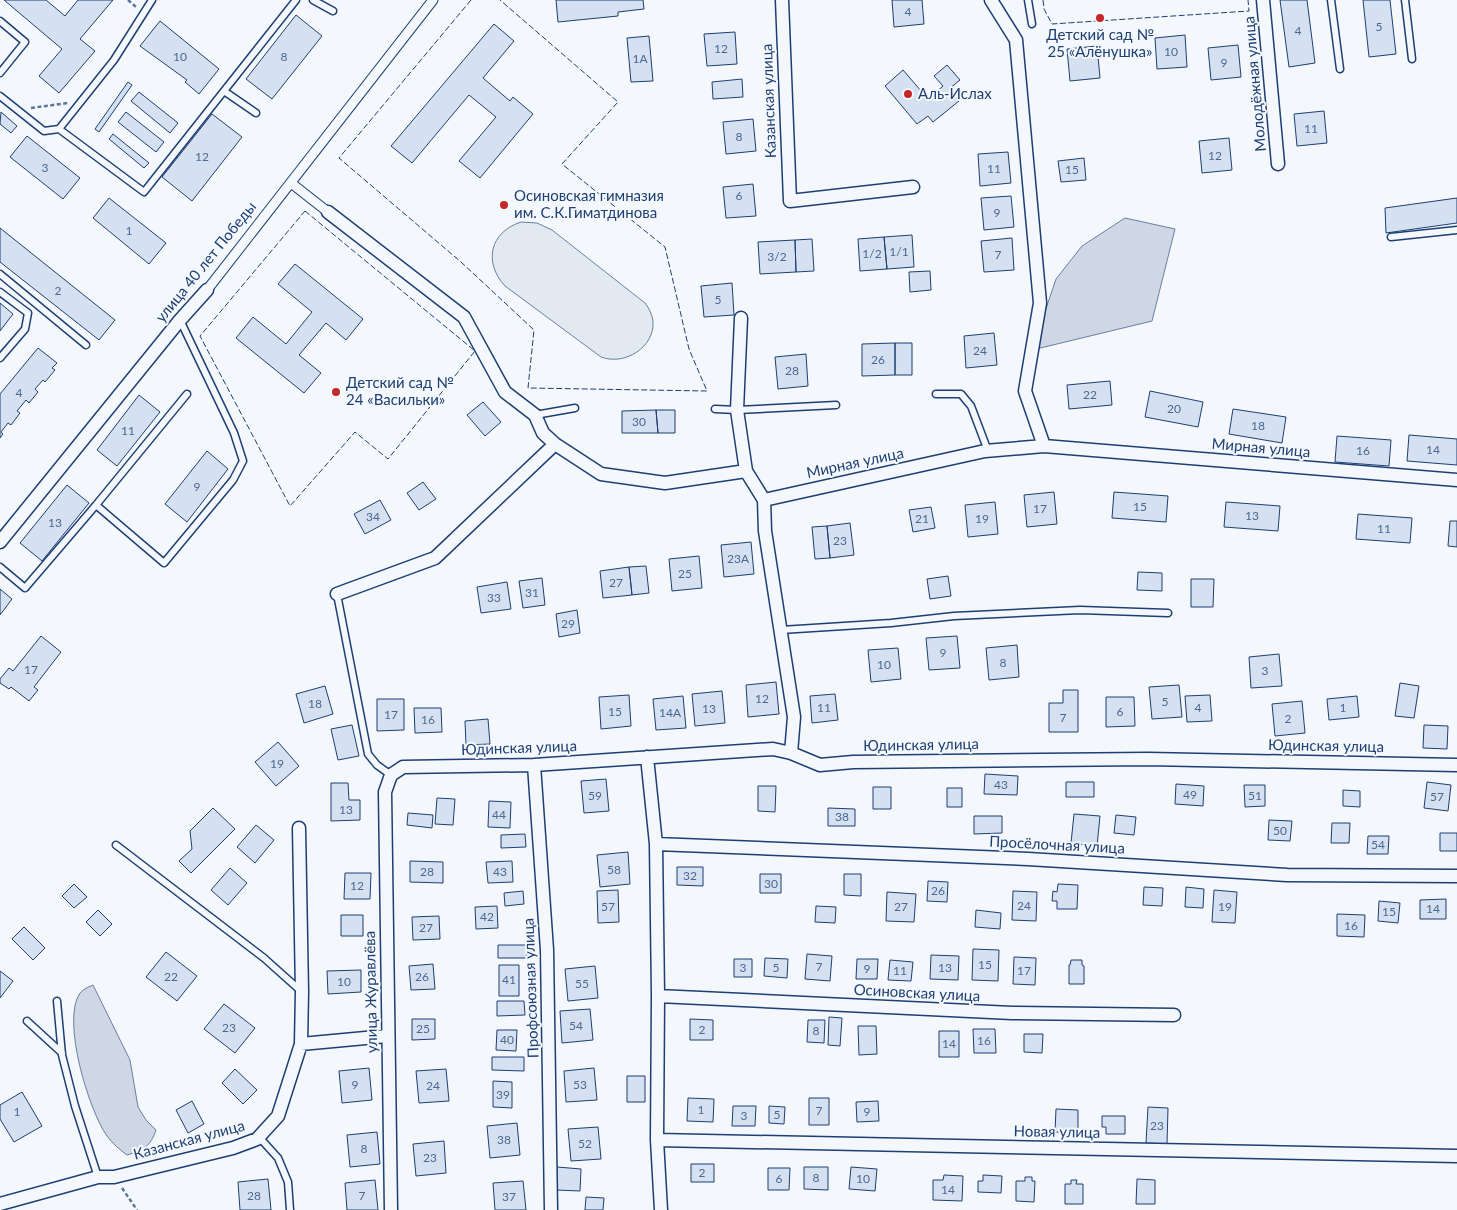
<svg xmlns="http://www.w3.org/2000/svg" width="1457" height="1210" font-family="Lato,sans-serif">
  <rect width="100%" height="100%" fill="#f4f7fb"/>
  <path fill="#e3e9f0" stroke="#687fa3" d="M521 222 537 223 552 230 645 303C649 308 652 314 653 321 655 347 625 366 601 357L505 286C483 262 490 232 521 222Z"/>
  <path fill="#cfd7e4" stroke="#687fa3" d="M1125 218 1175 229 1152 321 1032 350 1056 279 1082 246Z
    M93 985 130 1060 138 1107 146 1120 156 1130C150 1147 144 1150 127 1155 120 1150 113 1144 107 1136 89 1111 61 1020 80 993 83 989 89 987 93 985Z"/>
  <path fill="#d5e0f0" stroke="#1d3f73" d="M4 0H46L65 16 78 0H113L80 39 95 51 59 93 39 76 62 49Z
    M556 0H643L644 9 618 12V16L558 22Z
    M892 0H922L924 24 894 27Z
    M1280 0H1307L1315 63 1289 67Z
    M1363 0H1390L1396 54 1369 57Z
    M296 15 322 36 272 99 246 79Z
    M160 21 219 69 199 94 185 82 187 80 140 46Z
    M494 24 514 41 483 78 510 101 513 97 533 114 480 178 459 161 496 117 469 95 412 163 391 146Z
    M735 32 737 64 707 66 704 34Z
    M1185 35 1187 67 1157 69 1155 38Z
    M649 36 653 81 631 82 627 38Z
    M1238 45 1241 77 1211 80 1208 48Z
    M1097 46 1100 78 1070 81 1067 49Z
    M947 65 960 80 949 89 959 101 933 122 928 116 917 124 885 86 903 70 928 99 943 86 934 76Z
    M742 79 743 97 713 99 712 82Z
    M128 82 132 85 99 132 95 129Z
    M139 92 178 123 170 133 131 101Z
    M1324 111 1327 143 1297 146 1294 114Z
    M1 112 17 126 11 133 0 124Z
    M126 112 164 142 156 152 118 122Z
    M212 114 242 137 192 201 162 177Z
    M753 119 756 151 726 154 723 122Z
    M113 134 149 163 144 168 109 139Z
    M27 136 80 178 63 199 10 157Z
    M1229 138 1232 170 1202 173 1199 141Z
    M1008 152 1011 183 980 186 978 154Z
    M1084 158 1086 180 1061 182 1058 161Z
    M753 184 756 216 726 218 723 187Z
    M1011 196 1014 227 984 230 981 198Z
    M109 198 166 243 149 264 93 218Z
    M1457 198V223L1386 233 1385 208Z
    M0 228 115 320 99 340 0 262Z
    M912 235 914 267 887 269 884 237Z
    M884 237 887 269 860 271 858 239Z
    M1012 238 1014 270 984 272 981 241Z
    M812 239 814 271 796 272 795 240Z
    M795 240 796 272 760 274 758 242Z
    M295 264 363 319 346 340 326 323 299 355 321 373 304 393 236 338 253 317 286 344 312 312 278 284Z
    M930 271 931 290 910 292 909 272Z
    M732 283 734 315 704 317 701 286Z
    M0 303 13 314 0 331Z
    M994 333 997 365 966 368 964 336Z
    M895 343H912V375H895Z
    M895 343V375L862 376V344Z
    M38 348 57 363 52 368 55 370 45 382 43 380 35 389 38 392 29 403 26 400 17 411 20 413 11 425 8 423 1 432 3 434 0 438V394Z
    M806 354 808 386 778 389 775 357Z
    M1110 381 1112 405 1069 409 1067 385Z
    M1150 391 1203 402 1198 427 1145 417Z
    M139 395 160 412 117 466 97 450Z
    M483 402 501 422 485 436 467 415Z
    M1233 409 1286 417 1282 443 1229 434Z
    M656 410H675V433H658Z
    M656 410 658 433H622V411Z
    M1409 435 1457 439V465L1407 461Z
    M1337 436 1391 440 1389 466 1335 462Z
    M207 451 228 469 187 522 165 504Z
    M423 482 436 499 419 510 407 493Z
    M67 485 89 503 42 561 20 543Z
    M1054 492 1057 524 1027 527 1024 495Z
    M1114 492 1168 496 1166 522 1112 518Z
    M380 500 391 520 365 534 354 514Z
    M995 502 998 534 968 537 965 505Z
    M1226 502 1280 506 1278 531 1224 527Z
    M931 507 935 528 913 532 909 510Z
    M1358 514 1412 518 1410 543 1356 539Z
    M1450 521H1457V547L1448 546Z
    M850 523 854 555 830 558 827 526Z
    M827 526 830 558 815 559 812 527Z
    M751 542 754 574 724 577 721 545Z
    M699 556 702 588 672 591 669 559Z
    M646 566 649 593 632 595 629 567Z
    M629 567 632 595 603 598 600 571Z
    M1138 572 1162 573V591L1137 590Z
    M948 576 951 596 930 599 927 579Z
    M542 578 545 605 523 608 519 581Z
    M1191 579H1214L1213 607H1191Z
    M507 582 511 609 481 613 477 587Z
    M0 589 12 599 0 615Z
    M577 610 580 633 559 637 556 614Z
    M41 636 61 652 34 687 38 690 29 701 11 687 9 689 0 683V679L9 668 13 671Z
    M957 636 960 668 929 670 926 638Z
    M1017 645 1019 677 989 680 986 648Z
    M898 648 901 679 871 682 868 650Z
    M1279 654 1282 686 1251 688 1249 657Z
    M776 682 779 714 748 717 746 685Z
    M1400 683 1419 686 1414 718 1395 716Z
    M1179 685 1182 717 1152 719 1149 687Z
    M325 686 333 714 304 723 296 694Z
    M1063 690H1078V732H1049V703H1063Z
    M722 691 725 723 695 726 692 694Z
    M835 694 838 720 812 723 810 696Z
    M629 695 631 726 601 729 599 697Z
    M1210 695 1212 721 1187 722 1185 696Z
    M683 696 686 728 656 730 653 699Z
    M1357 696 1359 717 1329 720 1327 699Z
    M1106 697H1134L1135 726 1106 727Z
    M377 699H404V730L377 731Z
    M1302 701 1305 733 1275 736 1272 704Z
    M414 708H441L442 732 415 733Z
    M488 719 490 744 466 745 465 721Z
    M352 725 359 756 338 760 331 729Z
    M1424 725 1448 726 1447 749 1423 748Z
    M278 742 299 766 276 786 255 762Z
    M985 774 1018 776 1017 795 984 794Z
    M606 779 609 811 584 813 581 781Z
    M1066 782H1094V797H1066Z
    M1427 782 1451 785 1448 811 1424 808Z
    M331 783H348L349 800H360V820L331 821Z
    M1176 784 1204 786 1203 806 1175 804Z
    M1244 785H1265V806L1245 807Z
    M758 786H776L775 812 758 811Z
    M873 787H891V809H873Z
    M947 788H962V807H947Z
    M1343 790 1360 791V807L1343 806Z
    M437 798 455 799 453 825 435 824Z
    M489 801 511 802 510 828 488 827Z
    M213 808 235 829 191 873 179 861 192 849 190 831Z
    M828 808 855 809V826H828Z
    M408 813 433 815 432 828 407 825Z
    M1074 814 1100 816 1097 846 1071 843Z
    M1116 815 1136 817 1134 835 1114 833Z
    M974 816H1002V833L974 834Z
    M1269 820 1292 821 1290 841 1268 840Z
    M1332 823H1350L1349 843H1331Z
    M256 825 274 840 255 863 237 847Z
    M1440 833H1457V851H1440Z
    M525 834 526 847 501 848V835Z
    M1368 836H1389L1388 854H1367Z
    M628 852 630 884 600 887 597 855Z
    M410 861 443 862V883L410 882Z
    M512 861 513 882 488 883 486 862Z
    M677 867H703V886L677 885Z
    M230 868 247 883 228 905 211 890Z
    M345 873H371L370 899H344Z
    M760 874H781V893H760Z
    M844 874H861V896L844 895Z
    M928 881 948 882 947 902 927 901Z
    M74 884 87 897 74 908 62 896Z
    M1058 884 1078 885 1077 909H1057V901H1052L1053 891 1057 892Z
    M1144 887 1163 888 1162 906 1143 905Z
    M1186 887 1204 889 1203 908 1185 907Z
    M618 890 619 922 598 923 597 891Z
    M1214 890 1237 892 1235 923 1212 922Z
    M523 891 524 904 505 906 504 893Z
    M1013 891 1037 892 1036 921 1012 920Z
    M887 892 916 894 914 922 886 921Z
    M1446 899V919H1420V900Z
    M1379 901 1400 903 1398 923 1378 921Z
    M497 906 498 928 476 929 475 907Z
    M816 906 836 907 835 923 815 922Z
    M98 910 112 924 100 936 86 922Z
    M976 910 1001 913 1000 929 975 927Z
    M1337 914 1365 915 1364 937 1337 936Z
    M341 915H363V936H341Z
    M439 916 440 939 413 940 412 917Z
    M24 927 45 948 33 960 12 939Z
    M498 945H527V958H498Z
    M973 949 999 950 998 981 972 980Z
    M166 952 197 976 177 1001 146 977Z
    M807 954 832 956 830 981 805 979Z
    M931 955 959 956 958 980 930 979Z
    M1014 957 1036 958 1035 985 1013 984Z
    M765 958 788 959 787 978 764 976Z
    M734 959H752V977H734Z
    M857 959H878L877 979H856Z
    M890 960 913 962 911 981 888 980Z
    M1071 960H1082V965L1084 966V984H1069V965H1070Z
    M433 964 435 989 411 990 409 966Z
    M499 965H519V996H499Z
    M595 966 598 998 568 1001 565 969Z
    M361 970V992L328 994 327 971Z
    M0 971 13 981 0 998Z
    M497 1001H524L525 1015 497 1016Z
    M224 1004 255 1028 235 1053 204 1029Z
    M590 1009 593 1040 562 1043 560 1011Z
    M829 1017 842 1018 840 1046 828 1045Z
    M412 1019H435V1039L412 1040Z
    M690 1019 713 1020V1040H690Z
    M808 1020H825L824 1043 807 1042Z
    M858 1026H876L877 1054 859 1055Z
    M973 1029H995L996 1053H974Z
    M497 1030H517L516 1051 496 1050Z
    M939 1031H959V1057H939Z
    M1024 1034H1043L1042 1053 1024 1052Z
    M492 1057H524V1071L492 1070Z
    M369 1068 372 1100 342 1103 339 1071Z
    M594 1068 597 1100 566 1102 564 1071Z
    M235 1069 257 1090 243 1104 222 1083Z
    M446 1069 449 1101 419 1103 416 1071Z
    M627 1076H645V1102H627Z
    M493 1081 512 1082V1108L493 1107Z
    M22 1092 42 1126 14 1142 0 1119V1105Z
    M688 1098 714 1099 713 1122 687 1121Z
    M809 1098H829V1125H809Z
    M192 1101 204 1124 188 1133 176 1110Z
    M878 1101 879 1121 857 1122 856 1102Z
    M733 1106H756L755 1126H732Z
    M769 1106 785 1107 784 1124 769 1123Z
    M1148 1107 1168 1108 1167 1144 1146 1143Z
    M1056 1109 1078 1110V1133L1055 1132Z
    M1102 1116H1125V1134H1106V1127H1102Z
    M517 1123 520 1155 490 1158 487 1126Z
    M598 1127 601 1159 571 1161 568 1129Z
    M377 1132 380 1164 350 1167 347 1135Z
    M444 1141 446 1173 416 1176 413 1144Z
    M691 1164H714V1182H691Z
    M557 1167 581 1169 580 1191 556 1190Z
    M804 1167H828V1190L804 1189Z
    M851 1167 877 1169 875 1191 849 1189Z
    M768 1168H790L789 1190H768Z
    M944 1175 963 1176 962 1201 933 1200V1180H943Z
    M983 1175 1002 1176 1001 1193 978 1192V1181H983Z
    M1025 1177H1032V1181H1035L1034 1202 1016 1201V1181H1025Z
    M268 1179 271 1210H240L238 1182Z
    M1137 1179 1155 1180V1204H1136Z
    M375 1180 378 1210H347L345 1183Z
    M1071 1180H1077L1076 1184H1083V1204H1065V1184H1071Z
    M523 1181 526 1210H495L493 1183Z
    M586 1197 604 1198 603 1210H585Z"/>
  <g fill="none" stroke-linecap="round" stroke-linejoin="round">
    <defs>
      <path id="service" d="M313 0 333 11
        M1028 0 1032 24
        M1331 0 1340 69
        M1405 0 1412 59
        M0 21 25 42 0 73
        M224 91 256 113
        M0 96 44 131 59 129 114 60 152 0
        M59 129 144 192 296 0
        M1391 237 1457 230
        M0 274 86 345
        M0 292 28 313 25 329 0 358
        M936 394H961L971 406 988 451
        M715 409 737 410 836 405
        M535 415 575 408
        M96 505 187 394
        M0 567 25 588 96 505 164 563 233 480 243 461 234 433 180 320
        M337 594 368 754 377 765 391 775
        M781 630 891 623 954 616 1080 610 1168 613
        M116 845 264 958 302 992
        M57 1001 62 1055 75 1106 98 1177
        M27 1021 62 1053
        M259 1137 278 1158 288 1182 290 1210"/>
      <path id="pedestrian" d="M291 183 328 212
        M207 290 433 0"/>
      <path id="minor" d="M782 0 790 201 913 187
        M991 0 1016 40 1040 303 1025 391 1044 446
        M1263 0 1278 164
        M328 212 464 317 505 392 535 415 543 433 555 444
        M741 318 737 410 746 471
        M764 500 765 531 794 717 791 753
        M0 542 180 320 207 290
        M337 594 435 558 555 444 601 474 665 483 746 471 764 500 985 451 1044 446 1457 480
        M647 757 656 844 658 996 657 1140 661 1210
        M534 765 547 950 551 1210
        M299 828 302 992 301 1044
        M656 844 1028 859 1287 875 1457 876
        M658 996 1012 1013 1174 1015
        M657 1140 1457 1156
        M0 1204 98 1177H114L233 1148 257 1139 278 1116 301 1044 387 1036
        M391 1210 385 792 391 775 403 767 534 765 773 749 791 753 820 765 853 762 1148 759 1457 765"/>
    </defs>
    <use href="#service" stroke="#1d3f73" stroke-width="9"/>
    <use href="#pedestrian" stroke="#1d3f73" stroke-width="11"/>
    <use href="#minor" stroke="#1d3f73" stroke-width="15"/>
    <path stroke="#5e769c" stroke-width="2.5" stroke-dasharray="4 2.5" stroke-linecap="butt" d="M128 0 136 7
      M31 108 68 103
      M122 1188 137 1210"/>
    <use href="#service" stroke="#f4f7fb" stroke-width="6"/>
    <use href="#pedestrian" stroke="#f4f7fb" stroke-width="9"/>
    <use href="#minor" stroke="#f4f7fb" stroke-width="12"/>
    <path stroke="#1d3f73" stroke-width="1" stroke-dasharray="6 2.5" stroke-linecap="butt" d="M471 0 339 158 461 262 534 330 528 388 707 391 689 349 665 247 562 164 618 102 500 0
      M1043 0 1044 9 1052 24 1249 11 1248 0
      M305 211 475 351 388 459 355 432 290 506 200 336Z"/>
  </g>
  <g fill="#c62828" stroke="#f4f7fb" stroke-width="2">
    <circle cx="1100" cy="18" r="5"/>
    <circle cx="908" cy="94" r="5"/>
    <circle cx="504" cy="205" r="5"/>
    <circle cx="336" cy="392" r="5"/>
  </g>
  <g text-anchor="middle" stroke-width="4" stroke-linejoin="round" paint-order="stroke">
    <g font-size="12" fill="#4b6792">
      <text x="908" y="16">4</text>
      <text x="1379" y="31">5</text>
      <text x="1298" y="35">4</text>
      <text x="721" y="53">12</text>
      <text x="1171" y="56">10</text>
      <text x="180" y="61">10</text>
      <text x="284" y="61">8</text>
      <text x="640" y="63">1А</text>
      <text x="1224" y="67">9</text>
      <text x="1311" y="133">11</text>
      <text x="739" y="141">8</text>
      <text x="1215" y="160">12</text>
      <text x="202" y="161">12</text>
      <text x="45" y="172">3</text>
      <text x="994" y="173">11</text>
      <text x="1072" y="174">15</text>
      <text x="739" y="200">6</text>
      <text x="997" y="217">9</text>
      <text x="129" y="235">1</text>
      <text x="899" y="256">1/1</text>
      <text x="872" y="258">1/2</text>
      <text x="998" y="259">7</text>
      <text x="777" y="261">3/2</text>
      <text x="58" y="295">2</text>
      <text x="718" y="304">5</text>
      <text x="980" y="355">24</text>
      <text x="878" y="364">26</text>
      <text x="792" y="375">28</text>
      <text x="19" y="397">4</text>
      <text x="1090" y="399">22</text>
      <text x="1174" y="413">20</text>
      <text x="639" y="426">30</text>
      <text x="1258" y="430">18</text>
      <text x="128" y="435">11</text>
      <text x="1433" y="454">14</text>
      <text x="1363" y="455">16</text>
      <text x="197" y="491">9</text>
      <text x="1140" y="511">15</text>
      <text x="1040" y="513">17</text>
      <text x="1252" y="520">13</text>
      <text x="373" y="521">34</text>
      <text x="922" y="523">21</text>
      <text x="982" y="523">19</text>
      <text x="55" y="527">13</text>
      <text x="1384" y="533">11</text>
      <text x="840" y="545">23</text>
      <text x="738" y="563">23А</text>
      <text x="685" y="578">25</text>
      <text x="616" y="587">27</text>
      <text x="532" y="597">31</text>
      <text x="494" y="602">33</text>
      <text x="568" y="628">29</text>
      <text x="943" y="657">9</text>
      <text x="1003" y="667">8</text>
      <text x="884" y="669">10</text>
      <text x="31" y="674">17</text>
      <text x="1265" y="675">3</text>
      <text x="762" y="703">12</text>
      <text x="1165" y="706">5</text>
      <text x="315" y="708">18</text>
      <text x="824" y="712">11</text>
      <text x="1198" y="712">4</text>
      <text x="1343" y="712">1</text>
      <text x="709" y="713">13</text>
      <text x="615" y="716">15</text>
      <text x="1120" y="716">6</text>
      <text x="670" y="717">14А</text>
      <text x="391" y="719">17</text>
      <text x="1063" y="722">7</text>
      <text x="1288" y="723">2</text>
      <text x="428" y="724">16</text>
      <text x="277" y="768">19</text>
      <text x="1001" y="789">43</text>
      <text x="1190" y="799">49</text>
      <text x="595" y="800">59</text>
      <text x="1255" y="800">51</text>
      <text x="1437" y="801">57</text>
      <text x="346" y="814">13</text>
      <text x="499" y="819">44</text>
      <text x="842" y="821">38</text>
      <text x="1280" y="835">50</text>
      <text x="1378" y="849">54</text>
      <text x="614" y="874">58</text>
      <text x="427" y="876">28</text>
      <text x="500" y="876">43</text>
      <text x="690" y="880">32</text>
      <text x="771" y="888">30</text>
      <text x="357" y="890">12</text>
      <text x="938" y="895">26</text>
      <text x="1024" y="910">24</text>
      <text x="608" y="911">57</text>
      <text x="901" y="911">27</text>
      <text x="1225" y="911">19</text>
      <text x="1433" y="913">14</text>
      <text x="1389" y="916">15</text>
      <text x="487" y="921">42</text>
      <text x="1351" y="930">16</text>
      <text x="426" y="932">27</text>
      <text x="985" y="969">15</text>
      <text x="819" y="971">7</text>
      <text x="743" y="972">3</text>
      <text x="776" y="972">5</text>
      <text x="945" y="972">13</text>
      <text x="867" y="973">9</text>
      <text x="900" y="975">11</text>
      <text x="1024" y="975">17</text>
      <text x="171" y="981">22</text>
      <text x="422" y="981">26</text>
      <text x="509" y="984">41</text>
      <text x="344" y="986">10</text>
      <text x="582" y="988">55</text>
      <text x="576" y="1030">54</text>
      <text x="229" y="1032">23</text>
      <text x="423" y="1033">25</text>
      <text x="702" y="1034">2</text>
      <text x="816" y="1035">8</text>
      <text x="507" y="1044">40</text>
      <text x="984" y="1045">16</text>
      <text x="949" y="1048">14</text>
      <text x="355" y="1089">9</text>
      <text x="580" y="1089">53</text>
      <text x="433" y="1090">24</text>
      <text x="503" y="1099">39</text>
      <text x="701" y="1114">1</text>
      <text x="819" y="1115">7</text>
      <text x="17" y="1116">1</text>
      <text x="867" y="1116">9</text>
      <text x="777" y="1119">5</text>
      <text x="744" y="1120">3</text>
      <text x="1157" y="1130">23</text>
      <text x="504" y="1144">38</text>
      <text x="585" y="1148">52</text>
      <text x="364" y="1153">8</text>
      <text x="430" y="1162">23</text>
      <text x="702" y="1177">2</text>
      <text x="816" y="1182">8</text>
      <text x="779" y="1183">6</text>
      <text x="863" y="1183">10</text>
      <text x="948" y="1194">14</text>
      <text x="254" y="1200">28</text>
      <text x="362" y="1200">7</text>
      <text x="509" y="1201">37</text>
    </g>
    <g font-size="15" fill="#1d3f73" stroke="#f4f7fb" text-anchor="start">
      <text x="1100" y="40" text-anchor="middle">Детский сад №<tspan x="1100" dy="17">25 «Алёнушка»</tspan></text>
      <text x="918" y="99">Аль-Ислах</text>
      <text x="514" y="201">Осиновская гимназия<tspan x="514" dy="17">им. С.К.Гиматдинова</tspan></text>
      <text x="346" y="388">Детский сад №<tspan x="346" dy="17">24 «Васильки»</tspan></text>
    </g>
    <g font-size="15" fill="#1d3f73" stroke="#f4f7fb">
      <text transform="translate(1255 84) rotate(-95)" y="5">Молодёжная улица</text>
      <text transform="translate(769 101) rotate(-92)" y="5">Казанская улица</text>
      <text transform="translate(206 262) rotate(-51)" y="5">улица 40 лет Победы</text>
      <text transform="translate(1261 448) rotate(5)" y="5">Мирная улица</text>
      <text transform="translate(855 463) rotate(-12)" y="5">Мирная улица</text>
      <text transform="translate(921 745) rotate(-1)" y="5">Юдинская улица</text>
      <text transform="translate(1326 746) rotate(1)" y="5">Юдинская улица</text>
      <text transform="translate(519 748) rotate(-2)" y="5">Юдинская улица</text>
      <text transform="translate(1057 845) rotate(3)" y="5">Просёлочная улица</text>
      <text transform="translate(531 988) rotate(-92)" y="5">Профсоюзная улица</text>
      <text transform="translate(371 992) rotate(-91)" y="5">улица Журавлёва</text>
      <text transform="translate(917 993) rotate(3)" y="5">Осиновская улица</text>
      <text transform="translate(1057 1132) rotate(1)" y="5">Новая улица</text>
      <text transform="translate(189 1140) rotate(-15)" y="5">Казанская улица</text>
    </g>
  </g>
</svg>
